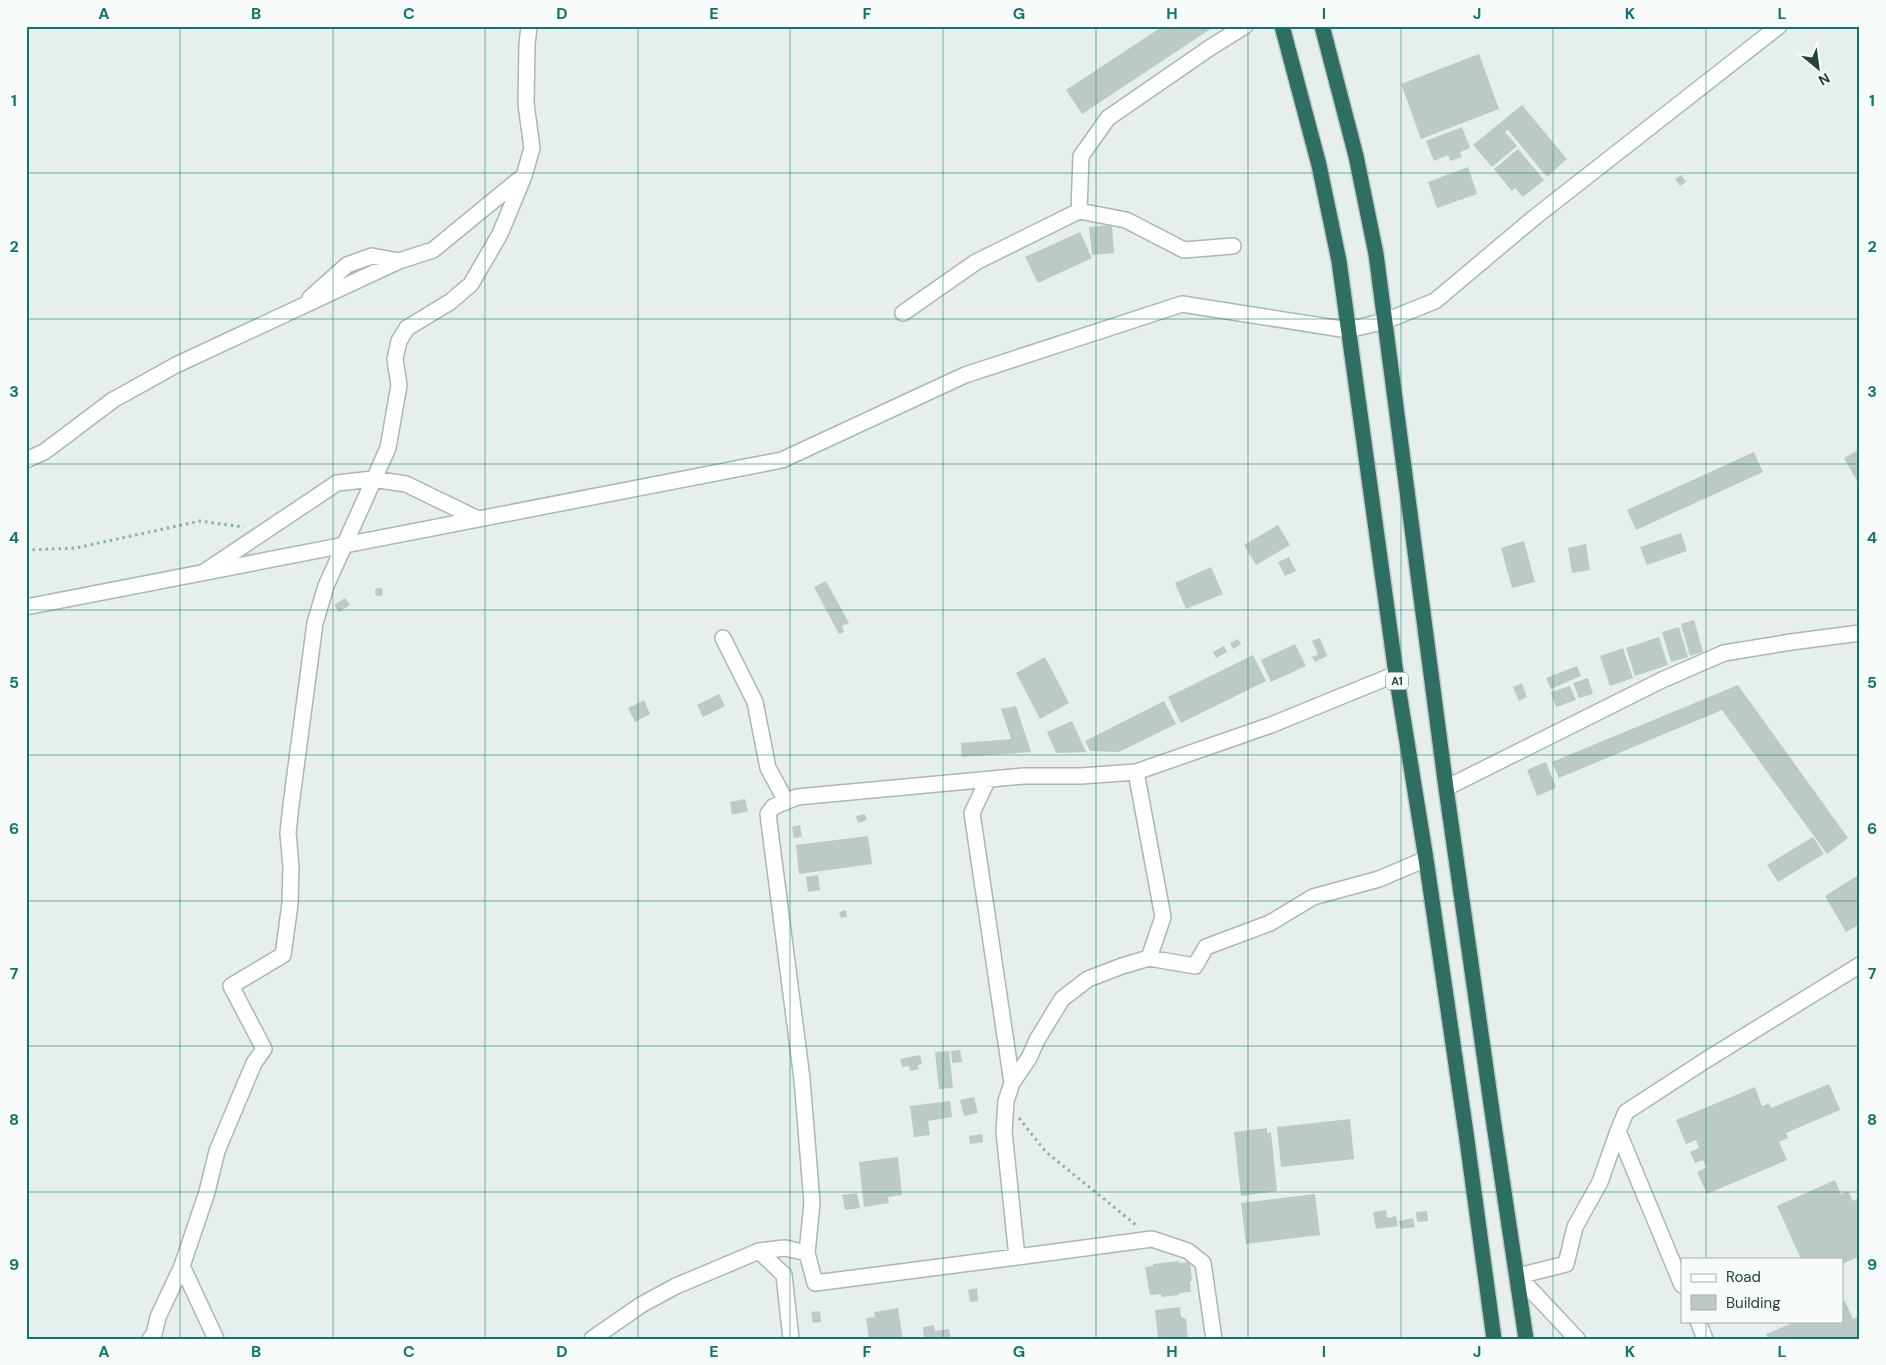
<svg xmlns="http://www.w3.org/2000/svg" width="1886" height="1365" font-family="'DM Sans',sans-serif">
  <rect width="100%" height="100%" fill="#e6efeb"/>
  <path fill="#bbcac4" d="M1163 26H1215L1082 114 1066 90Z
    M1479 54 1499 109 1421 139 1401 84Z
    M1522 105 1567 159 1547 177 1508 130 1505 132 1517 146 1492 167 1473 145Z
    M1462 127 1470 148 1460 152 1462 157 1450 161 1448 155 1434 161 1426 141Z
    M1518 149 1544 180 1523 197 1515 188 1512 191 1494 169Z
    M1468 167 1477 194 1437 208 1428 182Z
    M1681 175 1686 182 1680 186 1675 179Z
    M1112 225 1114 253 1092 255 1089 227Z
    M1080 232 1092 258 1038 283 1025 257Z
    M1860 449V486L1844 458Z
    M1754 452 1763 472 1636 530 1627 510Z
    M1278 525 1290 545 1256 565 1244 545Z
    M1681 533 1687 551 1647 565 1640 547Z
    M1524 541 1535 582 1512 588 1501 548Z
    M1586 544 1590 570 1572 573 1568 548Z
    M1289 557 1296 571 1285 576 1278 562Z
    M1211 567 1223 594 1186 609 1175 583Z
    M826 581 849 623 842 626 844 632 839 634 814 587Z
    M375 592a4 4 0 1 1 8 0a4 4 0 1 1-8 0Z
    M345 598 350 605 339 612 334 605Z
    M1694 620 1703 652 1690 656 1681 624Z
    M1679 627 1688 657 1671 662 1662 632Z
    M1659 637 1668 665 1635 676 1626 648Z
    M1320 638 1327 656 1315 662 1312 657 1318 654 1312 641Z
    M1238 639 1241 644 1233 649 1230 643Z
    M1295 644 1306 666 1271 682 1261 660Z
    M1224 646 1227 652 1216 658 1213 652Z
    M1623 648 1633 678 1610 686 1600 656Z
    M1253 655 1266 681 1181 723 1168 697Z
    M1045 657 1069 703 1040 719 1016 673Z
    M1577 666 1581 676 1551 689 1546 678Z
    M1588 678 1593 694 1579 698 1573 683Z
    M1522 683 1527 697 1519 701 1513 687Z
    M1738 685 1848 838 1827 854 1722 710 1559 778 1552 762Z
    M1570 686 1576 700 1556 707 1551 692Z
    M719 694 725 706 703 717 697 705Z
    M644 700 650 714 635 722 628 708Z
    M1164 701 1176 724 1119 752 1090 751 1085 741Z
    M1016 706 1031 752 962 757 961 743 1011 739 1001 709Z
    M1072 721 1086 752 1056 753 1047 732Z
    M1546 762 1556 788 1537 796 1527 770Z
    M745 799 748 811 732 815 730 802Z
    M865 814 867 820 858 823 856 816Z
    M800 825 802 837 794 838 792 827Z
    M868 836 872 864 799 874 796 845Z
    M1813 837 1824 854 1778 882 1767 865Z
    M1860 874V924L1846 932 1825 896Z
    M818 875 820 890 808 892 806 877Z
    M846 910 847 917 841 918 839 912Z
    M960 1050 962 1062 952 1063 951 1051Z
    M949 1051 953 1088 939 1089 935 1052Z
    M920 1055 922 1064 918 1065 919 1069 910 1071 909 1066 902 1067 900 1059Z
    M1829 1084 1840 1110 1786 1133 1788 1138 1779 1142 1787 1160 1707 1194 1697 1172 1706 1168 1703 1160 1695 1163 1690 1152 1699 1148 1696 1140 1686 1144 1676 1120 1755 1087 1762 1106 1769 1103 1771 1108Z
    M974 1097 978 1113 964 1116 960 1100Z
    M950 1101 952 1117 928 1121 930 1135 914 1137 910 1106Z
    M1350 1119 1354 1159 1281 1167 1277 1127Z
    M1267 1128V1133L1271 1132 1277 1191 1241 1196 1234 1132Z
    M982 1134 983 1142 970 1144 969 1136Z
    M898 1157 902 1195 888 1197 889 1203 864 1207 859 1162Z
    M1835 1180 1841 1194 1848 1191 1853 1201 1860 1197V1233L1857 1235 1860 1241V1256L1842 1264V1259H1801L1777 1206Z
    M857 1193 860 1208 845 1210 842 1195Z
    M1315 1194 1320 1235 1246 1244 1241 1203Z
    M1386 1210 1387 1218 1396 1216 1398 1226 1376 1229 1373 1212Z
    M1427 1211 1428 1221 1417 1222 1416 1212Z
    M1413 1218 1415 1227 1401 1229 1399 1221Z
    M1179 1261V1263L1190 1262 1192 1281H1190L1191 1292 1179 1293V1295L1162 1297 1161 1294 1150 1295 1145 1267 1153 1266V1264Z
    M977 1288 978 1301 970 1302 968 1290Z
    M1845 1301 1853 1319 1860 1316V1339H1768L1766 1334 1797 1321H1842V1302Z
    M1180 1307 1181 1317 1186 1319 1188 1339H1158L1155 1310Z
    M898 1308 903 1339H869L866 1318 875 1317 874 1312Z
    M820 1311 821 1322 813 1323 811 1312Z
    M934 1325 935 1331 949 1329 951 1339H924L923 1327Z"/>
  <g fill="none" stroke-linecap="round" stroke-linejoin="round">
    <defs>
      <path id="street" d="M1079 211 1081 156 1108 118 1211 47 1245 26
        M310 298 347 265 372 256 399 261
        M903 313 976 262 1079 211 1126 220 1184 250 1233 246
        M26 460 44 452 113 400 176 365 399 261 433 250 521 178
        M204 572 337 483 373 479 406 484 478 519
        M723 638 755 702 768 768 786 801
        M1136 772 1163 917 1149 958
        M988 779 972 813 1012 1083
        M1446 788 1662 680 1724 653 1791 642 1860 633
        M1618 1131 1682 1285
        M759 1251 784 1275 791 1339
        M807 1253 812 1203 802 1079 768 814 773 807 797 797 1024 776H1081L1136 772 1271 725 1396 674
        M1017 1257 1152 1239 1188 1251 1203 1263 1214 1339
        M182 1266 216 1339
        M1518 1276 1566 1264 1575 1227 1600 1182 1618 1131 1626 1112 1706 1060 1860 965
        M1518 1276 1577 1339
        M1698 1321 1705 1339
        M150 1339 154 1334 158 1317 182 1266 207 1192 217 1151 254 1063 264 1049 231 986 283 955 290 904 291 867 288 833 291 805 315 623 326 586 388 448 399 385 395 359 399 341 407 328 450 302 471 284 500 234 524 176 532 148 526 104 527 44 529 26
        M592 1339 641 1305 676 1286 745 1257 759 1251 785 1248 807 1253 815 1283 1017 1257 1004 1132 1006 1101 1012 1083 1029 1058 1037 1040 1062 999 1088 979 1122 966 1149 958 1195 966 1206 947 1270 923 1313 897 1379 879 1426 859"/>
      <path id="secondary" d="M26 607 782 460 965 375 1182 304 1348 330 1385 321 1435 301 1535 217 1779 26"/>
      <path id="highway" d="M1282 26 1319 165 1339 261 1396 674 1426 859 1466 1133 1494 1339
        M1322 26 1356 156 1376 254 1446 788 1494 1125 1526 1339"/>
    </defs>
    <use href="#street" stroke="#a8b8b2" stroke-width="18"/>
    <use href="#secondary" stroke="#a4bbb3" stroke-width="18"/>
    <use href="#highway" stroke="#c2cac8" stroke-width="18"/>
    <path stroke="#86b3a5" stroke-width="3" stroke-dasharray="2.5 4" stroke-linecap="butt" d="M26 550 76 548 200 521 244 527
      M1019 1118 1046 1152 1136 1225"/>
    <use href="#street" stroke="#fff" stroke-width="15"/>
    <use href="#secondary" stroke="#fff" stroke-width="15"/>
    <use href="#highway" stroke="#2f6f62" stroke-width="15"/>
  </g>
  <path fill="none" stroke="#0f766e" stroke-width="1" stroke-opacity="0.55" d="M180 26V1339M333 26V1339M485 26V1339M638 26V1339M790 26V1339M943 26V1339M1096 26V1339M1248 26V1339M1401 26V1339M1553 26V1339M1706 26V1259M26 173H1860M26 319H1860M26 464H1860M26 610H1860M26 755H1860M26 901H1860M26 1046H1860M26 1192H1860M1706 1321V1339"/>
  <g text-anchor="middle" stroke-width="5" stroke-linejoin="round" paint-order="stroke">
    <rect fill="#f7fbf9" stroke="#637a73" stroke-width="1" x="1386" y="672.5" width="22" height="17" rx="4"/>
    <g font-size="11" font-weight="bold" fill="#24423a">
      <text x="1397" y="685">A1</text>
    </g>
  </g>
  <rect width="1886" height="1365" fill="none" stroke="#f7fbf9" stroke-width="55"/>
  <rect x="1681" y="1258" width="162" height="65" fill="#f7fbf9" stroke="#a3b1ad"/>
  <rect x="1691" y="1274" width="25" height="8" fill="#ffffff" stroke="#a3b1ad"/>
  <text x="1726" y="1282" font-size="15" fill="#24423a">Road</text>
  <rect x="1691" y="1295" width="25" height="15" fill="#bbcac4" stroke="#a3b1ad"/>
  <text x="1726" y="1308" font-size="15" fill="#24423a">Building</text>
  <g transform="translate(1818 68) rotate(151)" stroke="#f7fbf9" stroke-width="4" paint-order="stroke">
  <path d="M0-4L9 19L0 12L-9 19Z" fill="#24423a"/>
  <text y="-8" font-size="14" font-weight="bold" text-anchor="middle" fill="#24423a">N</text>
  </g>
  <rect x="28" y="28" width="1830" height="1310" fill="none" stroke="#0f766e" stroke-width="2"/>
  <g font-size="16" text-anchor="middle" font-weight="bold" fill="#0f766e">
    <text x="104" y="19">A</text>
    <text x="256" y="19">B</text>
    <text x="409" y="19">C</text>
    <text x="562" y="19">D</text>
    <text x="714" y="19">E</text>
    <text x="867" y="19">F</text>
    <text x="1019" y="19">G</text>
    <text x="1172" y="19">H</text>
    <text x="1324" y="19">I</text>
    <text x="1477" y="19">J</text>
    <text x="1630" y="19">K</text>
    <text x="1782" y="19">L</text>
    <text x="14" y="106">1</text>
    <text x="1872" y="106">1</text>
    <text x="14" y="252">2</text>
    <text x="1872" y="252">2</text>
    <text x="14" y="397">3</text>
    <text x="1872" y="397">3</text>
    <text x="14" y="543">4</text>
    <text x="1872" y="543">4</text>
    <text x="14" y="688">5</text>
    <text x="1872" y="688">5</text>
    <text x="14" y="834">6</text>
    <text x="1872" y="834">6</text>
    <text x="14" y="979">7</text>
    <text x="1872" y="979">7</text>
    <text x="14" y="1125">8</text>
    <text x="1872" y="1125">8</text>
    <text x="14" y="1270">9</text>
    <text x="1872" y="1270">9</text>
    <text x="104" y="1357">A</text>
    <text x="256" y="1357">B</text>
    <text x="409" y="1357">C</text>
    <text x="562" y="1357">D</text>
    <text x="714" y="1357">E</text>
    <text x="867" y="1357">F</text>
    <text x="1019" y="1357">G</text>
    <text x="1172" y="1357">H</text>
    <text x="1324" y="1357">I</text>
    <text x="1477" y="1357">J</text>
    <text x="1630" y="1357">K</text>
    <text x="1782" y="1357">L</text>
  </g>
</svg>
